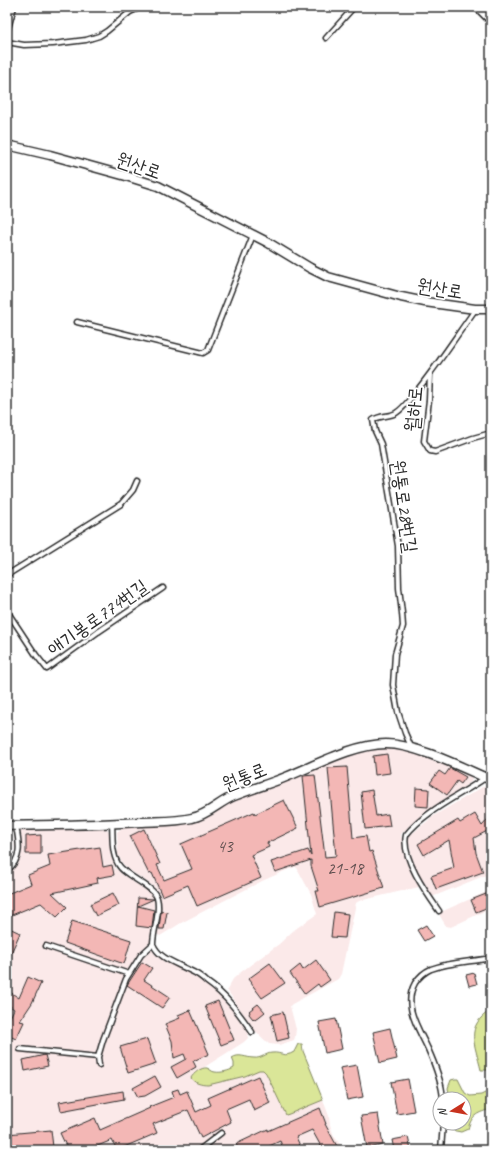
<svg xmlns="http://www.w3.org/2000/svg" width="498" height="1157" font-family="Caveat,'Poor Story',sans-serif">
  <rect width="100%" height="100%" fill="#fff"/>
  <filter id="ink" filterUnits="userSpaceOnUse"><feTurbulence type="fractalNoise" baseFrequency=".025" numOctaves="2"/><feDisplacementMap in="SourceGraphic" scale="8" xChannelSelector="R" yChannelSelector="G"/><feConvolveMatrix kernelMatrix="1 2 1 2 8 2 1 2 1" color-interpolation-filters="sRGB"/></filter>
  <g filter="url(#ink)">
    <path fill="#fbe9e9" d="M381 748H393L423 755 471 774 472 779 471 782 446 800 425 812 403 832 401 834 402 840 408 864 419 887 359 901 356 903 341 974 338 979 292 1004 290 1006 296 1029 295 1037 294 1040 279 1045 269 1044 255 1031 227 990 233 979 241 972 279 944 294 930 317 914 311 894 297 868 295 867 287 870 262 881 181 923 160 936 157 934 161 906 159 895 154 887 128 869 122 863 118 854 117 832 122 828 189 822 242 797 280 783 345 756Z
      M486 785H491V873L432 897 418 874 413 861 408 840 409 836 435 815Z
      M104 828 109 831 111 853 115 868 122 874 149 892 154 897V910L150 941 154 952 162 959 191 973 207 985 227 1002 239 1018 248 1031V1038L244 1042 192 1075 203 1085H208L245 1076 259 1070H263L266 1073 286 1114 323 1100 329 1116 330 1125 334 1136 344 1150H7V865L13 859 15 854 14 830Z
      M491 890V908L451 927 446 926 440 916V913L443 911Z"/>
    <path fill="#dae698" stroke="#828862" d="M491 1010V1070H481C475 1044 464 1027 491 1010Z
      M298 1044H302L303 1051 323 1100 289 1114 286 1115 266 1073 263 1070H259L245 1076 208 1085C201 1085 194 1083 191 1078 193 1074 201 1067 207 1068 210 1069 212 1072 215 1072 221 1073 229 1071 234 1068V1063L232 1058C239 1053 246 1058 254 1058 261 1059 266 1053 272 1053 282 1052 284 1058 294 1052Z
      M455 1079H458L465 1093 470 1096 481 1095 491 1090V1109C478 1113 472 1114 468 1129L461 1132 451 1130 449 1127V1123H464V1099H450L448 1088 451 1080Z"/>
    <path fill="#f3b7b5" stroke="#2b2b2b" d="M387 754 390 773 375 775 373 756Z
      M347 767 353 838 366 836 369 852 372 851 384 888 320 907 316 891H319L311 866V860L275 872 271 862 308 850 311 856 303 776 315 775 325 857 336 856 328 768Z
      M450 768 466 777 461 784 457 781 447 795 430 783 439 771 445 775Z
      M416 788 429 789 428 807 415 806Z
      M372 790 376 816 388 814 390 826 365 829 361 792Z
      M284 800 298 828 267 843 269 847 251 855 261 878 197 906 188 885 162 896 152 873 149 874 130 836 144 829 160 864 157 865 164 880 192 869 181 844 254 812 255 814Z
      M475 814 482 826 491 816V829L474 838 476 853 483 872 436 889 431 876 454 868 449 840 424 855 418 844 458 820 460 823Z
      M41 835V854H26V836Z
      M100 847 103 867 112 865 114 875 97 878 98 883 52 893 67 907 57 917 41 903 7 917V894L31 884 28 875 50 866 48 855Z
      M491 892V906L476 912 471 900Z
      M113 893 119 905 96 916 90 904Z
      M138 898 154 899 138 906 154 910 152 928 136 926Z
      M161 911 167 912 164 929H159Z
      M334 912 348 914 345 938 331 937Z
      M72 921 131 940 124 964 65 943Z
      M426 925 433 936 424 941 417 930Z
      M7 927 20 933 7 962Z
      M316 960 330 980 320 987 318 984 305 994 290 973 300 965 303 970Z
      M142 962 152 968 144 980 170 997 162 1008 127 985Z
      M270 963 285 983 262 998 248 979Z
      M474 973 477 984 469 986 466 975Z
      M28 977 41 983 32 1003 20 1021 24 1022 16 1039 7 1035V1024L14 1009 7 1004V996L10 992 19 998Z
      M218 1001 234 1040 221 1045 205 1006Z
      M258 1004 265 1012 255 1020 254 1018 253 1019 249 1014 250 1012 249 1011Z
      M190 1010 209 1054 193 1061 196 1067 177 1078 171 1067 186 1059 184 1054 174 1058 172 1041 165 1024 180 1018 178 1015Z
      M283 1012 289 1038 277 1041 271 1015Z
      M336 1019 342 1049 325 1053 319 1022Z
      M390 1028 397 1059 380 1063 373 1032Z
      M147 1039 156 1064 128 1073 120 1047Z
      M45 1055 48 1066 25 1071 23 1060Z
      M357 1065 363 1097 347 1100 340 1068Z
      M155 1076 161 1087 145 1096 138 1097 133 1088Z
      M258 1076 270 1103 254 1111 249 1099 226 1109 231 1122 201 1138 188 1110 153 1124 157 1133 117 1150 112 1140 88 1150H68L60 1133 95 1118 100 1130 150 1108 149 1107 174 1097 172 1091 178 1089 180 1094 187 1091 196 1112 211 1105 208 1098Z
      M408 1079 414 1111 397 1114 391 1082Z
      M123 1091 124 1099 61 1111 59 1102Z
      M320 1108 326 1124H325L339 1150H323L312 1130 296 1137 302 1150H284L280 1141 261 1150H239L236 1144 268 1129V1131Z
      M378 1114 383 1145 367 1148 361 1116Z
      M51 1130 53 1147 7 1150V1134Z
      M408 1137 411 1150H394L392 1140Z"/>
    <g fill="none" stroke-linecap="round" stroke-linejoin="round">
      <defs>
        <path id="lane" d="M7 32 14 7
          M326 38 354 7
          M7 42 24 45 53 44 86 40 99 36 107 31 130 12 141 7
          M77 322 203 353 208 350 253 235
          M430 374 429 400 424 441 430 451 435 452 473 438 491 433
          M7 575 121 504 133 490 137 481
          M7 611 36 655 47 669 98 632 163 588
          M412 749 405 733 398 712 393 685 395 654 403 626 402 613 399 588 398 546 381 444 375 431 373 420C380 415 389 417 396 413 404 408 410 399 415 393 437 366 455 338 475 310
          M112 824C113 836 111 852 118 864 125 877 153 885 157 898 161 912 153 930 153 944 159 959 176 963 189 970 196 973 202 977 207 982 226 995 239 1013 252 1032
          M7 870C23 859 19 842 16 826
          M439 911C427 894 401 858 406 835 425 811 459 796 485 778
          M46 946 129 974
          M20 1049 98 1057
          M99 1065 98 1057 103 1040 126 979 141 955 153 944
          M443 1099C442 1082 435 1065 428 1049 419 1029 402 1006 415 983 419 977 424 972 431 969 450 962 471 962 491 958
          M199 1150 221 1133
          M441 1150 443 1123"/>
        <path id="street" d="M478 7 491 20
          M7 145 50 155 126 176 158 186 267 242 310 268 328 277 401 297 425 302 475 309H491
          M7 826C51 825 96 825 140 822 157 821 175 822 192 818 208 815 219 802 234 796 251 789 269 784 286 777 314 766 354 744 386 744 416 744 463 768 491 780"/>
      </defs>
      <use href="#lane" stroke="#2b2b2b" stroke-width="7"/>
      <use href="#street" stroke="#2b2b2b" stroke-width="11"/>
      <use href="#lane" stroke="#fff" stroke-width="4"/>
      <use href="#street" stroke="#fff" stroke-width="8"/>
    </g>
  </g>
  <g text-anchor="middle" stroke-width="3.5" stroke-linejoin="round" paint-order="stroke">
    <g font-size="17" fill="#5d4e4e">
      <text x="225" y="852">43</text>
      <text x="345" y="874">21-18</text>
    </g>
    <g font-size="19" fill="#2b2b2b" stroke="#fff">
      <text transform="translate(139 165) rotate(19)" y="7">원산로</text>
      <text transform="translate(440 288) rotate(9)" y="7">원산로</text>
      <text transform="translate(413 409) rotate(-85)" y="7">월하로</text>
      <text transform="translate(405 506) rotate(82)" y="7">원통로28번길</text>
      <text transform="translate(97 617) rotate(-35)" y="7">애기봉로774번길</text>
      <text transform="translate(244 776) rotate(-22)" y="7">원통로</text>
    </g>
  </g>
  <rect width="498" height="1157" fill="none" stroke="#fff" stroke-width="24"/>
  <rect x="12" y="12" width="474" height="1133" fill="none" stroke="#2b2b2b" stroke-width="1.5" filter="url(#ink)"/>
  <g transform="translate(452 1111) rotate(259)"><circle r="19" fill="#ffffff" stroke="#aaaaaa"/>
  <path d="M0-3L7 15L0 10L-7 15Z" fill="#c8321e"/>
  <text y="-6" font-size="11" font-weight="bold" text-anchor="middle" fill="#2b2b2b">N</text>
  </g>
</svg>
